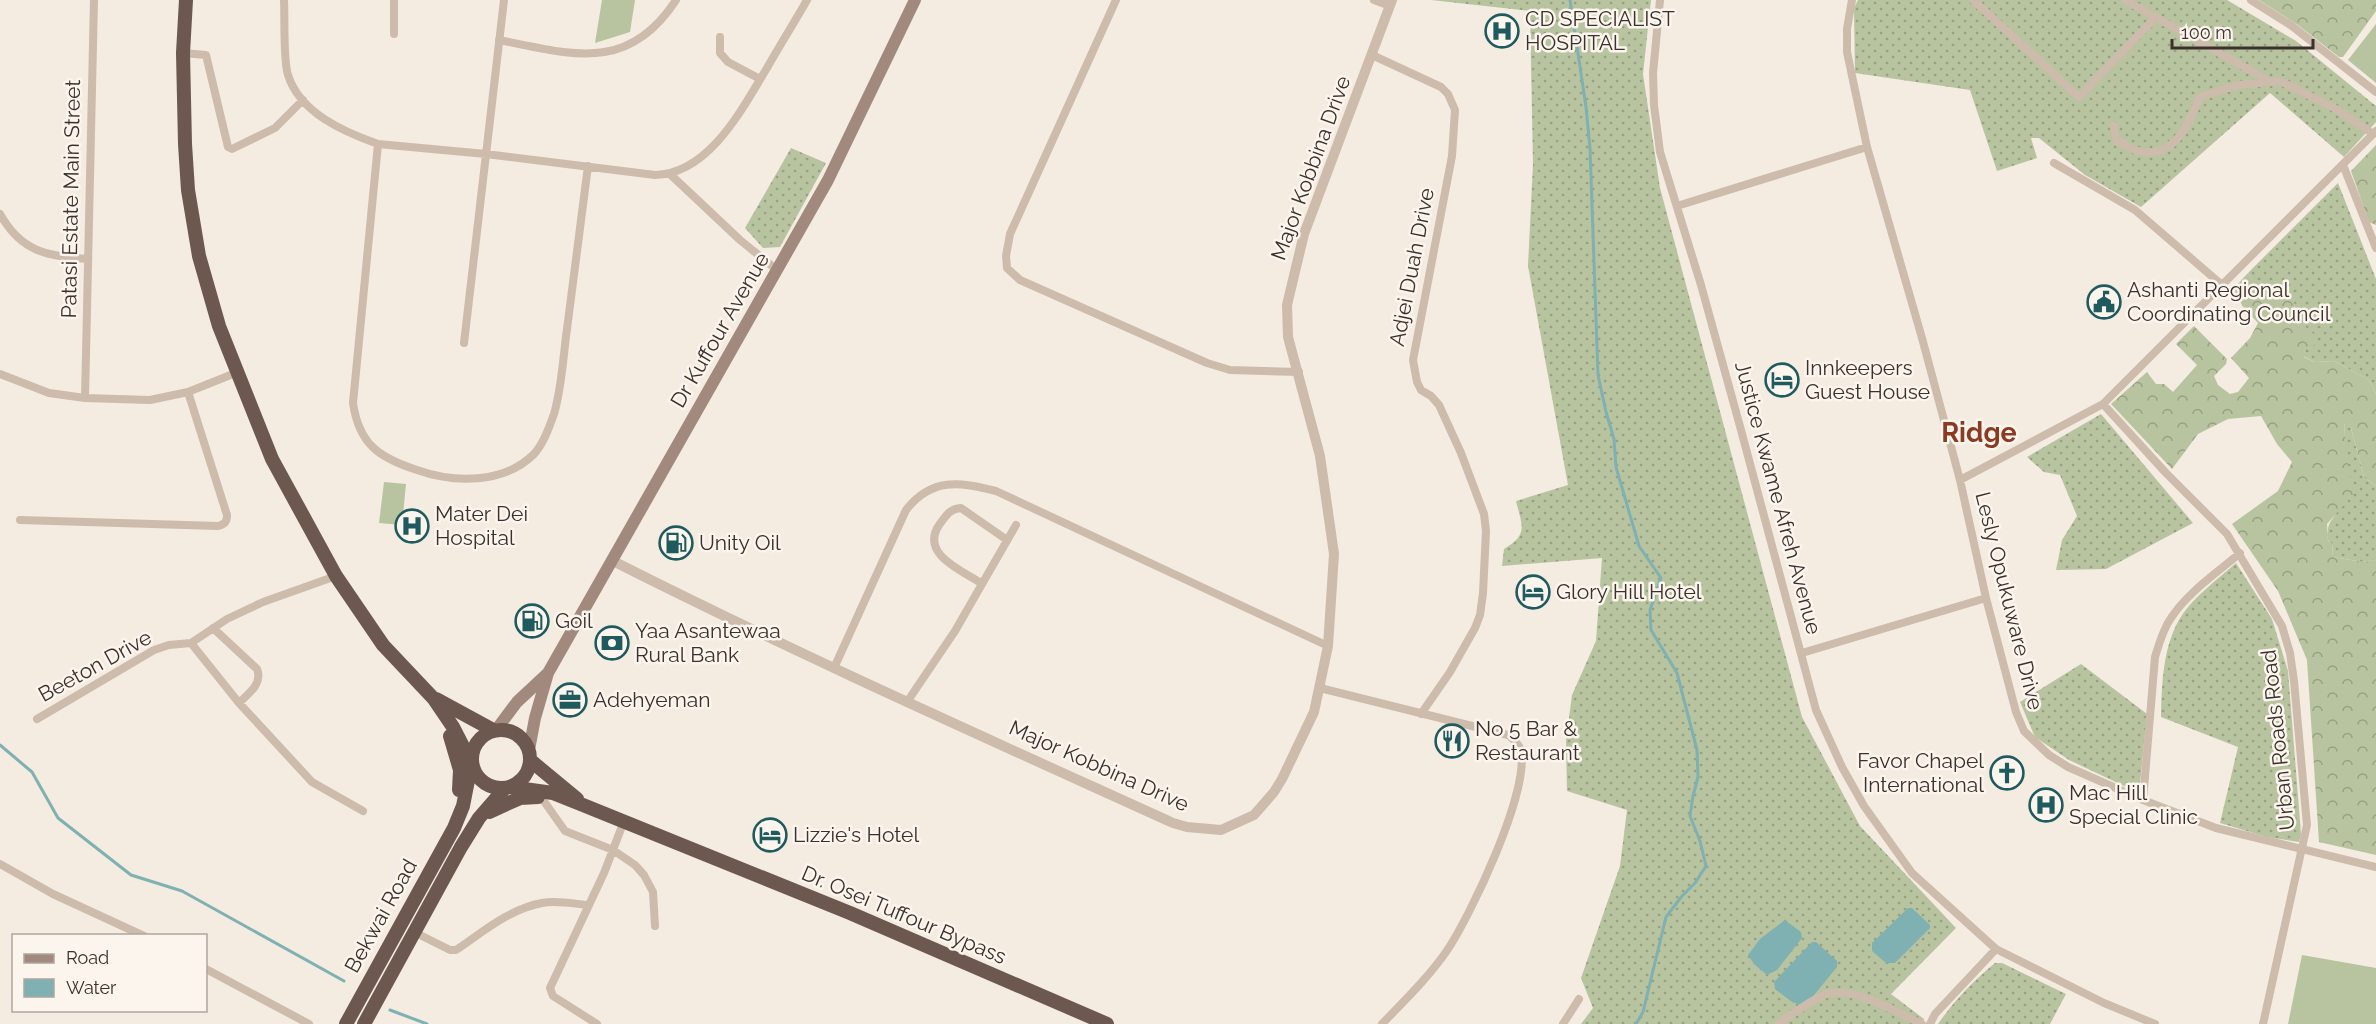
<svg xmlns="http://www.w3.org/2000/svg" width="2376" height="1024" font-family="Raleway,sans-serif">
  <defs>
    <pattern id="grass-dots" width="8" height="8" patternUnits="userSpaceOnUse" patternTransform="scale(1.5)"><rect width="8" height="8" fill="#b8c4a0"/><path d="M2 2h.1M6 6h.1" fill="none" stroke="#97a083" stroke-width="1.8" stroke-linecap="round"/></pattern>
    <pattern id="forest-crowns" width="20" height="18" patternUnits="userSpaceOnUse" patternTransform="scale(1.5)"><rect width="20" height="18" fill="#b8c4a0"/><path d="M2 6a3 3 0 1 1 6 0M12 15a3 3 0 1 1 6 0" fill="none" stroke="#97a083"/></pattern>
  </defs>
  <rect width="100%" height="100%" fill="#f4ebe1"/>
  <path fill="url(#grass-dots)" d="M1431 0H1651L1643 74 1660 188 1802 717 1860 826 1956 928 1891 994 1924 1019 1923 1024H1581L1593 1008 1581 978 1620 866 1627 810 1567 791 1566 741 1572 695 1596 641 1602 558 1502 566 1504 549C1529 534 1522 526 1516 501L1568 485 1528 266 1533 164 1530 11Z
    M1858 0H2227L2296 41 2376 106V122L2344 157 2270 93 2141 207 2085 175 2039 138H2031L2037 158 1997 171 1970 90 1855 73 1854 8Z
    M791 148 826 163 780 247 763 248 745 228Z
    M2338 183 2376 279V394L2369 380 2334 361 2315 362 2303 356 2305 349 2291 319 2295 304C2286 302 2266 303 2260 296 2255 289 2253 280 2248 273Z
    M2101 414 2193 523 2106 569 2056 570 2062 540 2077 516 2060 475 2044 472 2027 457Z
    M2344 421 2351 428 2364 477 2376 486V560L2363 562 2333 557 2332 544 2328 540C2327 518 2331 526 2337 510 2345 484 2346 448 2344 421Z
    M2236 563 2272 619 2288 671 2301 834 2299 842 2267 837 2220 823 2238 747 2161 717C2162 679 2163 637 2188 607 2202 591 2220 577 2236 563Z
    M2081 664 2147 714 2139 793 2069 760 2035 737 2020 702Z
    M1995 963H2002L2066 994 2050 1024H1938C1954 1001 1973 981 1995 963Z"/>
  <path fill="url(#forest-crowns)" d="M2259 0H2376V11L2343 57H2339L2298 25Z
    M2376 145V225L2369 222 2351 171Z
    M2248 273C2254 281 2257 294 2266 299L2273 293H2283L2295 304 2291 319 2297 327 2310 328 2316 338 2313 348 2305 349 2304 357 2315 362 2334 361 2369 380 2376 394V486L2364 477 2351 428 2344 422 2346 454 2353 495 2327 524 2328 540 2332 544 2333 557 2363 562 2376 560V855L2319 842 2307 660 2278 591 2232 524 2278 491 2292 462 2277 444 2261 416 2228 419 2198 434 2172 469 2111 404 2147 372 2156 384H2164L2173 392 2197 365 2176 344 2194 326 2227 359 2226 364 2214 376 2218 385 2230 394 2238 392 2249 378 2231 358 2250 338 2258 323 2243 307 2235 291 2236 286Z"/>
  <path fill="#b8c4a0" d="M602 0H635L630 32 595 43Z
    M2376 24V83L2348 60Z
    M384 482 406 484 402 525 379 523Z
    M2302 955 2376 968V1024H2288Z"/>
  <path fill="#7fb0b2" d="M1908 908H1912L1930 925V928L1895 963H1886L1872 951V943Z
    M1785 920 1801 932 1802 938 1777 970 1767 975 1754 964 1748 955 1760 939Z
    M1812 942H1816L1837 961V967L1810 1000 1801 1005 1792 1002 1775 989 1774 982Z"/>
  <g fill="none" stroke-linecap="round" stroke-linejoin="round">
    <path stroke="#7fb0b2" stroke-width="3" d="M1570 0 1586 107 1590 148 1598 375 1606 412 1614 439 1616 467 1639 546 1661 578 1650 610 1651 630 1677 673 1697 750 1698 777 1693 796 1690 816 1700 841 1706 866 1695 883 1682 896 1666 917 1643 1012 1636 1024
      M0 745 32 772 58 818 131 875 182 891 344 981
      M390 1010 427 1024"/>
    <path stroke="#cdbbac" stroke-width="8" d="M284 0C285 18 283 60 288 75 300 113 344 132 378 144L486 154 655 175C709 174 742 109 767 68 780 45 794 23 807 0
      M394 0V34
      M1116 0 1010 234 1006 256 1007 268 1020 280 1207 363 1230 370 1299 372
      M1374 0 1390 6
      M1660 0 1653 73 1654 105 1660 152 1701 285 1741 430 1816 710 1842 767 1864 806 1912 873 1996 949 2104 1003 2155 1024
      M1852 0 1847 29V52L1867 147 1922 338 1960 480 1986 598 2016 712 2024 731 2049 755 2068 767 2143 800 2216 828 2376 867
      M1973 0 2079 97 2156 17
      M2125 0 2271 82
      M2251 0 2292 26 2376 92
      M720 37V53L728 62 760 79
      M499 40C571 54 628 74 676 0
      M183 53 206 55 228 147 232 149 275 128 303 100
      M1372 55 1441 87 1448 94 1455 110 1452 156 1413 360 1417 382 1421 390 1431 396 1439 405 1461 453 1484 514 1486 531 1483 593 1480 615 1475 628 1450 672 1421 714
      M2114 126 2116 140C2123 143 2130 149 2138 151 2175 160 2188 124 2200 97L2238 85 2280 81 2336 109 2373 134
      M378 144 353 403C359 445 380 458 417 470 454 483 503 484 533 455 543 445 549 428 554 414 562 387 563 357 567 329 574 275 581 221 588 166
      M2054 163 2135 210 2222 285
      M2343 165 2376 248
      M671 175 740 240 777 270
      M1677 206 1867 147
      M0 214C21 252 47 256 87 259
      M464 343 504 0
      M0 374 49 393 85 398 150 400 188 392 238 372
      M85 398 94 0
      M2103 404 2166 473 2227 534 2282 626 2290 653 2294 681 2307 825 2263 1024
      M1960 480 2103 404 2376 131
      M20 520 218 526C225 524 227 522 227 515L188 392
      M981 583C961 570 920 554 939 525 946 516 949 509 961 508L1007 540
      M213 628 257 669C263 684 248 694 239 703
      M191 643 239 703 312 782 363 811
      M1802 653 1986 598
      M834 668 906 510C932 477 959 482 996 491L1328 646
      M1320 688 1508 735C1513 739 1518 743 1520 748 1533 786 1469 919 1446 952 1427 979 1404 1001 1382 1024
      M907 702 955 631 1016 525
      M37 719 154 650 169 645 191 643 227 619 263 602 336 576
      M541 797 565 831 613 850 635 865 644 875 653 892 655 926
      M2143 800 2155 657C2159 644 2163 629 2171 618 2188 592 2217 573 2240 553
      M0 864 53 894 144 936
      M414 932 450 950H456C483 932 509 909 542 903 557 900 574 904 589 905
      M206 969 309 1024
      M597 1024 553 996 550 988 604 873 624 821
      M1563 1024 1579 999
      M1778 1024C1793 1014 1809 1001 1826 994 1850 985 1899 1013 1922 1024
      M1930 1024 1935 1014 1996 949"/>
    <path stroke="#cdbbac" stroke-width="10" d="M613 561C797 654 986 738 1173 823L1187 827 1221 830 1254 815 1274 792 1282 779 1314 712 1328 646 1334 554 1320 456 1288 337 1287 305 1304 234 1392 0"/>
    <path stroke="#a18a7d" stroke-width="12" d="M496 730 517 702 547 674
      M529 750 535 718 548 673 828 180 915 0"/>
    <path stroke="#6c584f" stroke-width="14" d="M186 0 183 53 185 144 188 190 199 256 219 326 272 459 336 576 383 645 434 699 453 727 471 762
      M436 699 493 730
      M472 759a29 29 0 1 1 58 0a29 29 0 1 1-58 0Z
      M450 736 460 770 459 790
      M530 760 577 799
      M510 787 553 793 583 805 850 913 1107 1024
      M489 812 520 798 538 797
      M346 1024 454 828 463 806 471 765
      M364 1024 461 847 479 818 505 788"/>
  </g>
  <defs>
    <symbol id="hospital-ring" viewBox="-11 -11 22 22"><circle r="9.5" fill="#fbf5ee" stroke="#1f5a5e" stroke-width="1.5"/><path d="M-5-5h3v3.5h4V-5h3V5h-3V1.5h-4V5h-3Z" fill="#1f5a5e"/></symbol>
    <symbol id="civic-ring" viewBox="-11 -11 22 22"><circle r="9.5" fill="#fbf5ee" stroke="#1f5a5e" stroke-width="1.5"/><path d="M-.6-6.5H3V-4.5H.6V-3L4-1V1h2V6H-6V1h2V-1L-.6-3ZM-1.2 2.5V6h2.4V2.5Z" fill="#1f5a5e"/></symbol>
    <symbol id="hotel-ring" viewBox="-11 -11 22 22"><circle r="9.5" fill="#fbf5ee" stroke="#1f5a5e" stroke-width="1.5"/><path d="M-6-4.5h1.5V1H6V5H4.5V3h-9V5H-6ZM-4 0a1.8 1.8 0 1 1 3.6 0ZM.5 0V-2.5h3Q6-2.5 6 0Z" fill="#1f5a5e"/></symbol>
    <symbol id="fuel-ring" viewBox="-11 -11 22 22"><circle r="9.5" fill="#fbf5ee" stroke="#1f5a5e" stroke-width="1.5"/><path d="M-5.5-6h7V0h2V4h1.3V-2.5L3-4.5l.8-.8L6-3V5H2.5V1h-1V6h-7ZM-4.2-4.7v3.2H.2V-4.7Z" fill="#1f5a5e"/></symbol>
    <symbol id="bank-ring" viewBox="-11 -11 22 22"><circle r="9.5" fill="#fbf5ee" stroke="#1f5a5e" stroke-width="1.5"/><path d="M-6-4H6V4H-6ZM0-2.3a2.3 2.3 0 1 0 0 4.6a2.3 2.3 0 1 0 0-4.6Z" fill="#1f5a5e"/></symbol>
    <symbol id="office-ring" viewBox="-11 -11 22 22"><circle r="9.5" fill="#fbf5ee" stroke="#1f5a5e" stroke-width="1.5"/><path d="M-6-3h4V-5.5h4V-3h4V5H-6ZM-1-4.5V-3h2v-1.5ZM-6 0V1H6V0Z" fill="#1f5a5e"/></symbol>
    <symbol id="restaurant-ring" viewBox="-11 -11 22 22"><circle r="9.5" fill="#fbf5ee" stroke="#1f5a5e" stroke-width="1.5"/><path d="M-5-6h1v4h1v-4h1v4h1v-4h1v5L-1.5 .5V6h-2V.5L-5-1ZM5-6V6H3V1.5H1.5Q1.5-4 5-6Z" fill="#1f5a5e"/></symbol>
    <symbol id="church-ring" viewBox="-11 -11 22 22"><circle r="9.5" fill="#fbf5ee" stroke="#1f5a5e" stroke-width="1.5"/><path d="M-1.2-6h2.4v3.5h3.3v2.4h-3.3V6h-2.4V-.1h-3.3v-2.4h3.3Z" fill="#1f5a5e"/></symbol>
  </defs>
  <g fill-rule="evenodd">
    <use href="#hospital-ring" x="1483" y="12" width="38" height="38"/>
    <use href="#civic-ring" x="2085" y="283" width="38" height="38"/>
    <use href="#hotel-ring" x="1763" y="361" width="38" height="38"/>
    <use href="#hospital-ring" x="393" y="507" width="38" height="38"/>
    <use href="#fuel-ring" x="657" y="524" width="38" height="38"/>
    <use href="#hotel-ring" x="1514" y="573" width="38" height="38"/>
    <use href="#fuel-ring" x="513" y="602" width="38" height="38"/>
    <use href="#bank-ring" x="593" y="624" width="38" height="38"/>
    <use href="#office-ring" x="551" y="681" width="38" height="38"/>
    <use href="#restaurant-ring" x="1433" y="722" width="38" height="38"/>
    <use href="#church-ring" x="1988" y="754" width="38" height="38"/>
    <use href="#hospital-ring" x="2027" y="786" width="38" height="38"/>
    <use href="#hotel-ring" x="751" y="816" width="38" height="38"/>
  </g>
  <g text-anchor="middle" stroke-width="5" stroke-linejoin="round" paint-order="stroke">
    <g font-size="21" fill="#3b302b" stroke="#fbf5ee" text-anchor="start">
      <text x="1525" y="26">CD SPECIALIST<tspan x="1525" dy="24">HOSPITAL</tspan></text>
      <text x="2127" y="297">Ashanti Regional<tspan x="2127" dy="24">Coordinating Council</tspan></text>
      <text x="1805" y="375">Innkeepers<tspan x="1805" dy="24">Guest House</tspan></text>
      <text x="435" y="521">Mater Dei<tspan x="435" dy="24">Hospital</tspan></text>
      <text x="699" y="550">Unity Oil</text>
      <text x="1556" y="599">Glory Hill Hotel</text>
      <text x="555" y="628">Goil</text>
      <text x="635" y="638">Yaa Asantewaa<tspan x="635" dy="24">Rural Bank</tspan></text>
      <text x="593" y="707">Adehyeman</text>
      <text x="1475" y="736">No 5 Bar &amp;<tspan x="1475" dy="24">Restaurant</tspan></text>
      <text x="1984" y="768" text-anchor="end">Favor Chapel<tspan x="1984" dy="24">International</tspan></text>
      <text x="2069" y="800">Mac Hill<tspan x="2069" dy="24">Special Clinic</tspan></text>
      <text x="793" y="842">Lizzie's Hotel</text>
    </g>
    <g font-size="21" fill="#3b302b" stroke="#fbf5ee">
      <text transform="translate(1311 168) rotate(-70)" y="7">Major Kobbina Drive</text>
      <text transform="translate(71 199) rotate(-89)" y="7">Patasi Estate Main Street</text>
      <text transform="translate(1412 267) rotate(-79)" y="7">Adjei Duah Drive</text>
      <text transform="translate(720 330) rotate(-60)" y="7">Dr Kuffour Avenue</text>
      <text transform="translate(1778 498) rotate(75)" y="7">Justice Kwame Afreh Avenue</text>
      <text transform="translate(2009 601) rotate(76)" y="7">Lesly Opukuware Drive</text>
      <text transform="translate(95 666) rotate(-29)" y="7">Beeton Drive</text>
      <text transform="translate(2278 740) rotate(-96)" y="7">Urban Roads Road</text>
      <text transform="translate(1099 766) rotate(24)" y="7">Major Kobbina Drive</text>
      <text transform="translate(904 915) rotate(23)" y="7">Dr. Osei Tuffour Bypass</text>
      <text transform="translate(381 916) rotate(-61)" y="7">Bekwai Road</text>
    </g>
    <g font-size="27" font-weight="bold" fill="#8c3b22" stroke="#fbf5ee">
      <text x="1979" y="442">Ridge</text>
    </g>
  </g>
  <rect x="12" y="934" width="195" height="78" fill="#fbf5ee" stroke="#aea6a0" stroke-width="1.5"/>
  <rect x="24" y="954" width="30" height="9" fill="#a18a7d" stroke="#aea6a0" stroke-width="1.5"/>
  <text x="66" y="964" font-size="18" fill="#3b302b">Road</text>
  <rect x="24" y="979" width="30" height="18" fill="#7fb0b2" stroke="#aea6a0" stroke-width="1.5"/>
  <text x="66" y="994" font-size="18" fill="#3b302b">Water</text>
  <path d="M2172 39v9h141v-9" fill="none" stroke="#3b302b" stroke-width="3"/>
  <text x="2181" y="39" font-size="18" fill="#3b302b" stroke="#fbf5ee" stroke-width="4.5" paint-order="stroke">100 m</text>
</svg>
